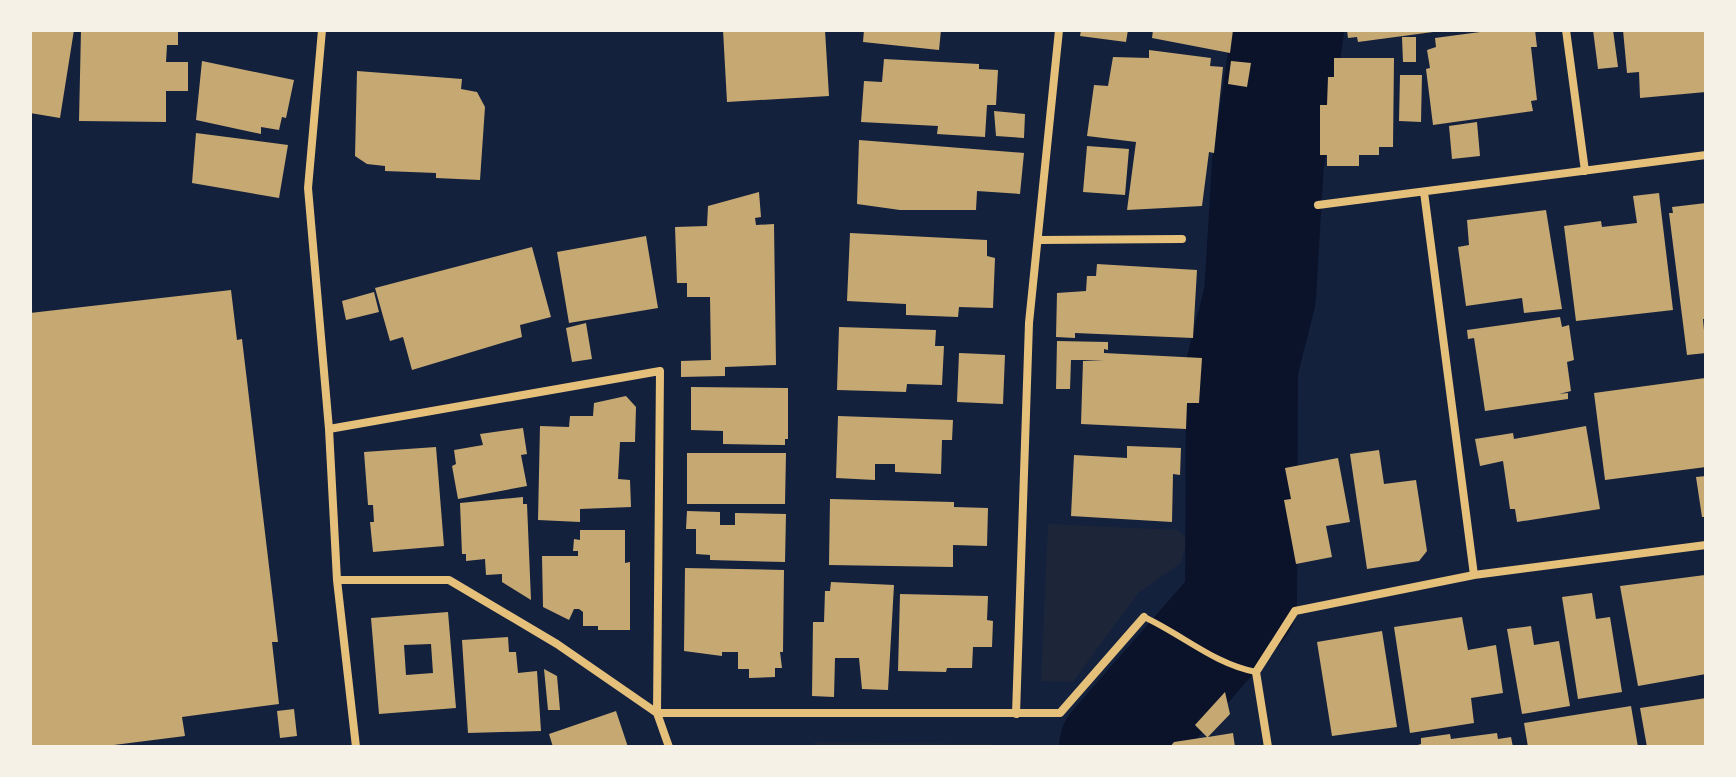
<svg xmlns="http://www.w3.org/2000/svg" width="1736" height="777" font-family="'Golos Text',sans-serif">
  <rect width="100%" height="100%" fill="#14213d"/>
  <path fill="#1d2539" d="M1048 524 1178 530 1187 539 1181 563 1138 593 1073 682 1041 681Z
    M814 742 992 744V747H816Z"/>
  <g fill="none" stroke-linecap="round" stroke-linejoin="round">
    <path stroke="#0b132b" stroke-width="112" d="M1115 747 1241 603 1242 367 1260 296 1268 163 1288 30"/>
  </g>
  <path fill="#c6a872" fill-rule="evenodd" d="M30 30H74L60 118 30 113Z
    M81 30H178V45H167L166 62H188V91H166V122L79 121Z
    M723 30H825L829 96 727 102Z
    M864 30H941L939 50 863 42Z
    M1081 30H1128L1126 42 1080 36Z
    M1153 30H1233L1230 53 1152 38Z
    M1347 30H1433V32L1358 42 1357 37 1348 38Z
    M1495 30H1535L1537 47H1531L1537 100 1531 101 1533 111 1433 125 1426 69 1430 68 1427 50 1436 47 1435 38Z
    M1593 30H1613L1618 67 1598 69Z
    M1623 30H1706V92L1640 98 1639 72 1627 73Z
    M1402 37H1416V62H1403Z
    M1149 50 1211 58 1210 66 1223 67 1214 153 1209 152 1202 206 1127 210 1136 142 1087 136 1094 85 1108 86 1113 57 1149 58Z
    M1334 58H1394L1393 147H1379V155H1359V166H1327V155H1320V105H1327L1328 77H1334Z
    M884 59 979 64V69L998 70 996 105H987L985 137 937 134 938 126 861 122 864 81 882 82Z
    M202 61 294 80 286 118 282 117 279 130 261 127V134L196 120Z
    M1231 61 1251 63 1247 87 1228 84Z
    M357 71 462 79 461 89 477 92 485 107 480 180 436 178V173L385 171V166L367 164 355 156Z
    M1400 75H1422L1421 122 1399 121Z
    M994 111 1025 114 1024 138 996 136Z
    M1477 122 1480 156 1452 159 1449 126Z
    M196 133 288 145 279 198 192 183Z
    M859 140 1024 153 1020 194 977 191 976 210H900L857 204Z
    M1087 146 1129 149 1125 195 1083 192Z
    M759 192 761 217 755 218 756 225 774 224 776 365 725 367V376L681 377V361L711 360 710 297H687V283H677L675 227 707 226 708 206Z
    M1659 193 1673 310 1576 321 1564 226 1601 221 1602 227 1637 223 1633 196Z
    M1706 203V319H1703L1706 353 1687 355 1669 213H1673L1672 207Z
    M1546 210 1562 309 1524 313 1522 298 1466 306 1458 247 1469 245 1467 220Z
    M850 233 987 240V256L995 258 993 308 959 307 958 317 906 315V304L847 301Z
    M646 236 658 308 569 323 557 252Z
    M532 247 551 317 520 325 522 337 412 370 403 337 390 341 375 288Z
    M1097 264 1197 270 1193 338 1075 333V338L1056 337 1057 293 1086 291 1087 276H1096Z
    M231 290 237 340 242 339 278 642H272L279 704 182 717 185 736 98 747H30V313Z
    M374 292 379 312 346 320 342 301Z
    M1560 317 1562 327 1569 325 1574 360 1567 362 1571 391 1559 394 1568 393V399L1485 411 1474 338 1468 339 1467 330Z
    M586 323 592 359 572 362 566 328Z
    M839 327 936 330 935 346H944L942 385 907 384 906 392 837 390Z
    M1057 341 1108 342V350L1104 349V353L1202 358 1199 403H1187L1186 429 1081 424 1083 361 1104 360H1071L1070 389H1056Z
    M959 353 1005 355 1003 404 957 402Z
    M1705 378 1706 467 1605 480 1594 393Z
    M691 387 788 388V439H785V445L723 444V431L691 430Z
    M626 396 636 407 635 442H620L618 479 630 480 631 507 580 509V522L538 520 540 426 569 427 570 416H593L594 403Z
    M838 416 953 420 952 440H942L941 474 895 472V464H875V480L836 478Z
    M1586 426 1600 509 1517 522 1515 509H1510L1503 461 1480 466 1475 439 1513 433 1514 439Z
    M523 428 527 454 521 455 527 486 458 499 452 466 456 464 454 450 483 445 480 434Z
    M1127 446 1181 448 1180 475 1173 474 1172 522 1071 516 1074 455 1127 458Z
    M436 447 444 546 373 552 370 522H374L373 505H368L364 452Z
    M1379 450 1384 484 1416 480 1427 551 1419 561 1367 569 1350 454Z
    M687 453H786L785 504H687Z
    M1338 458 1350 522 1326 526 1332 557 1296 564 1284 500 1291 499 1285 468Z
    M1706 476V517H1702L1696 477Z
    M523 497V504H527L531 600 502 582V574L486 575 485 559 466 561V554H462L460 503Z
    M830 499 954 502V507L988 508 987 546 953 545V567L829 565Z
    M687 511 720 512V525H735V513L786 514 785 562 710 560V555L696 554V529H686Z
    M580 530H625V563L630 562V630H598V626H583V612L579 609H574L569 620 543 607 542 556H578V551H573L574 539 580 540Z
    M685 568 784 570 783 652H780L782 668H775V677L749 678V669H738V652H722V656L684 651Z
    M1705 575 1706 674 1638 686 1620 586Z
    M831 582 894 585 888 690 862 689 859 658H835L834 697 812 696 813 622H824L825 591H830Z
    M1592 593 1596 619 1610 617 1622 692 1578 699 1562 597Z
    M900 594 988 596 987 620 993 621 992 647H973L972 668H947L946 672 898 671Z
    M448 612 456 708 379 714 371 618ZM431 644 433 673 406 675 404 645Z
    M1462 617 1468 650 1496 645 1503 693 1471 698 1474 723 1410 733 1394 627Z
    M1531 626 1534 645 1559 641 1570 706 1522 714 1507 629Z
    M1382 631 1397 727 1332 736 1317 642Z
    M508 637 509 652H516L518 673 537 671 541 731 468 733 462 640Z
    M544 669 557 676 560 710H548Z
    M1225 692 1230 714 1208 737 1233 733 1235 747H1170L1174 742 1207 737 1195 725Z
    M1706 698V747H1647L1640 708Z
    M1631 706 1638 747H1528L1524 723Z
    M294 709 297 736 280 738 277 711Z
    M616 711 628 747H553L549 734Z
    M1497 733 1498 739 1511 737 1513 747H1411L1421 744V738L1450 734 1451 739Z"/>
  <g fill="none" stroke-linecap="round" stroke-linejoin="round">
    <path stroke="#e5c07b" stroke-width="6" d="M1144 617C1183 635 1214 664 1256 672"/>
    <path stroke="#e5c07b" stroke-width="8" d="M322 30 308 188 329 429 337 580 356 747
      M1566 30 1585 171
      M1424 192 1474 575
      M1318 205 1706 155
      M1039 240 1182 239
      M329 429 660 371 657 713 669 747
      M337 580H449L557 644 657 713H1060L1144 617
      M1016 714 1029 323 1059 30
      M1268 747 1256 672 1295 611 1474 575 1706 545"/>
  </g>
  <rect width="1736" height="777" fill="none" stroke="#f6f1e7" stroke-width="64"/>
</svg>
